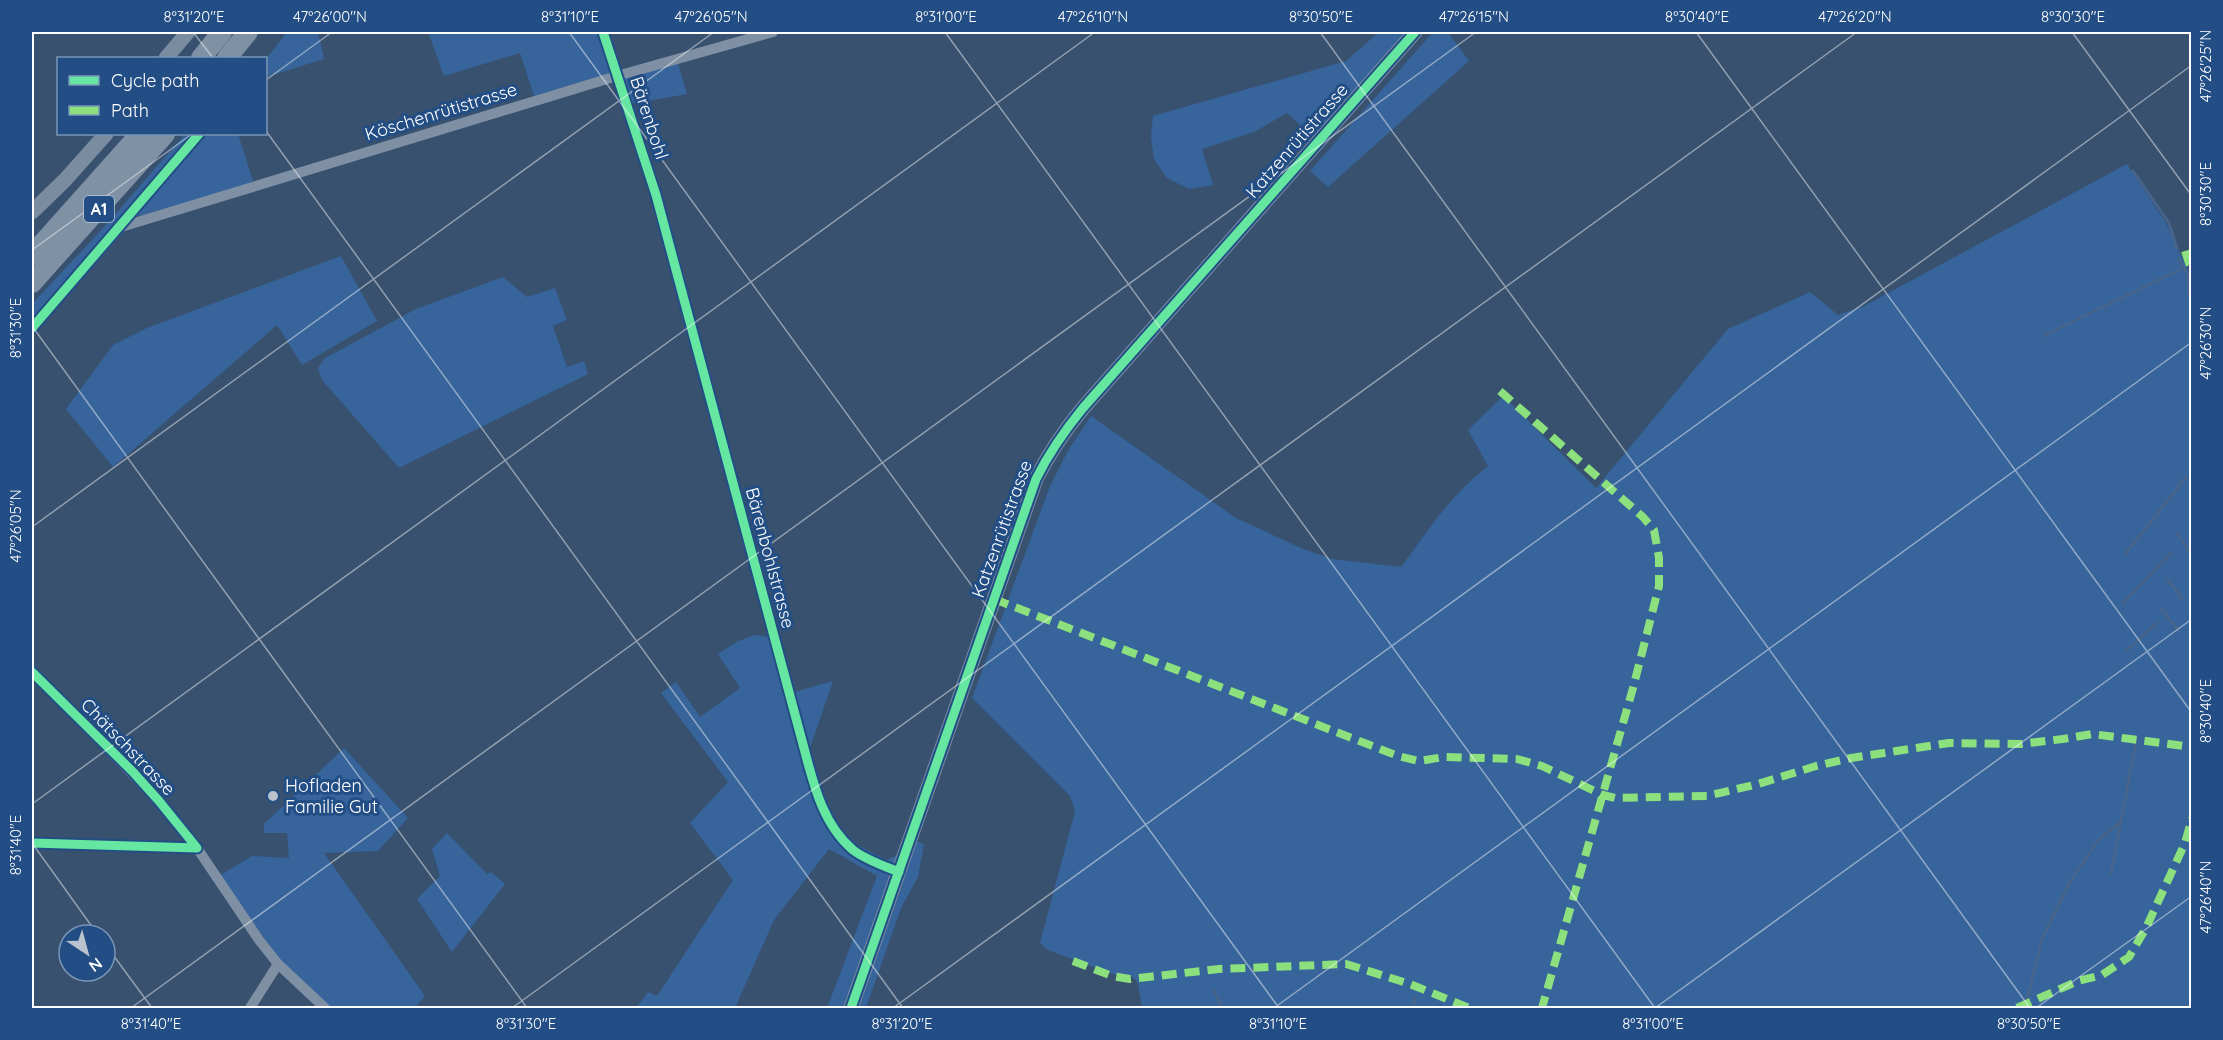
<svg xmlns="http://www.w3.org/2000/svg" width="2223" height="1040" font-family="Quicksand,sans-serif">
  <rect width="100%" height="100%" fill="#38516f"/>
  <path fill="#36649b" d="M287 32H318L324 59 266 77V59Z
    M428 32H598L612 73 534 96 520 53 444 76Z
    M1379 32H1409L1314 138 1287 113 1254 132 1202 149 1213 185 1189 189 1167 178 1154 159 1151 137 1153 116 1346 61Z
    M1433 32H1451L1449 34 1469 61 1328 187 1310 171Z
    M678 63 687 94 631 104 623 79Z
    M185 134H195L32 323V304L104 227Z
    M202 134H238L254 184 131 218Z
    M2127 164 2166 223 2189 272 2192 313 2191 1008H1142L1138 983 1133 977 1112 974 1048 950 1040 943 1075 811 1070 796 972 698 1050 486 1069 449 1091 416 1236 518 1301 548 1332 559 1401 567C1430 528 1449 497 1488 466L1468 430 1503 396 1596 488 1728 329 1810 292 1838 315 1864 306Z
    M341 256 377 321 302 365 277 325 113 467 66 409 113 345 147 328Z
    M503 277 527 297 555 288 567 320 553 326 567 367 584 361 588 374 399 468 322 380 318 368 325 358 416 309Z
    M755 635 770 637 787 694 833 681 810 748 827 805 841 829 857 845 887 860 897 855 904 837 924 844 918 877 901 908 866 1008H827L877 876 829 849 774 920 735 1008H636L648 992 657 996 733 880 690 823 728 782 661 693 676 682 700 717 740 688 718 654 738 641Z
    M344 748 408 818 378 851 324 853 425 996 415 1008H329L280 961 219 876 252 856 289 858 287 833H264V824Z
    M447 833 487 874 491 872 505 884 452 952 417 899 440 876 432 849Z"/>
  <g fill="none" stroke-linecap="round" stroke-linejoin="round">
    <path stroke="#47658c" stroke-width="3" d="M2133 171 2169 223 2177 249
      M2179 259 2188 275 2192 323
      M2043 336 2183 268
      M2177 533 2192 555
      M2126 553 2187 476
      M2167 579 2182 598
      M2123 603 2171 553
      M2161 609 2179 631
      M2127 650 2158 622
      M2111 873 2136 742
      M1214 991 1222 1008
      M2027 1000 2042 939 2070 882 2099 839 2121 822
      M1413 1008 1415 998"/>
    <path stroke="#7f90a5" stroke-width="10" d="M603 32 656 195 801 737C812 777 820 822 853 850 866 860 884 866 899 872
      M32 328 121 227 617 76 773 32
      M32 672 159 801 197 848 259 940 278 964 325 1008
      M32 843 197 848
      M250 1008 278 964"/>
    <path stroke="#7a8ca0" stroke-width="15" d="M166 58 188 32
      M32 212 65 180 106 134
      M851 1008 1036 479C1049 453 1065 430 1083 408L1415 32"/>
    <path stroke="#7f91a4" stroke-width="20" d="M201 58 222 32
      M227 58 248 32
      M32 255 140 134
      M32 283 165 134"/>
    <path stroke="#8de07e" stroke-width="8" stroke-dasharray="15 8" stroke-linecap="butt" d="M2185 251 2192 272
      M1500 391 1643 517 1654 530 1659 558V586L1633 688 1542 1008
      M994 599 1398 756 1419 761 1444 757 1517 759 1542 766 1603 795 1615 798 1707 796 1758 784 1816 766 1851 758 1949 743 2020 744 2063 739 2092 734 2192 747
      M1073 961 1112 976 1130 979 1219 969 1346 964 1410 984 1469 1008
      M2017 1008 2078 981 2102 975 2129 957 2146 928 2185 843 2192 818"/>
    <defs>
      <path id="cycleway" d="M603 32 656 195 801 737C812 777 820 822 853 850 866 860 884 866 899 872
        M32 328 199 134
        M32 672 133 772 159 801 197 848
        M32 843 197 848
        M851 1008 1036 479C1049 453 1065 430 1083 408L1415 32"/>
    </defs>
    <use href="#cycleway" stroke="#224e85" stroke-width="13"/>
    <use href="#cycleway" stroke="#66e7a1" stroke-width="9"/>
  </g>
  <path fill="none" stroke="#fff" stroke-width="1.5" stroke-opacity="0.45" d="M193 32 213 58M569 32 1279 1008M945 32 1655 1008M1320 32 2030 1008M1696 32 2192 713M2072 32 2192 196M266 80 332 32M266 131 903 1008M32 250 192 134M32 326 527 1008M32 527 714 32M32 804 1095 32M32 843 98 935M105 944 152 1008M131 1008 1476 32M512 1008 1857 32M893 1008 2192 65M1274 1008 2192 342M1655 1008 2192 619M2036 1008 2192 896"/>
  <circle fill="#b9c2cd" stroke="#224e85" stroke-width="2" cx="273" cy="796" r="6"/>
  <g text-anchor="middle" stroke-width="6" stroke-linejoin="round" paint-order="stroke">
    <rect fill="#224e85" stroke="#bdcada" stroke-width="1.5" x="84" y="196" width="30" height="26" rx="4.5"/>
    <g font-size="16" font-weight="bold" fill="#fff">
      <text x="99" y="215">A1</text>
    </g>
    <g font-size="18" fill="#fff" stroke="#224e85">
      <text transform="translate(441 112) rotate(-17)" y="6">Köschenrütistrasse</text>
      <text transform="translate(649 118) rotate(72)" y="6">Bärenbohl</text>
      <text transform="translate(1297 141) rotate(-49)" y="6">Katzenrütistrasse</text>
      <text transform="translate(1002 529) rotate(-70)" y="6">Katzenrütistrasse</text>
      <text transform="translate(770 558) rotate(75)" y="6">Bärenbohlstrasse</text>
      <text transform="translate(128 747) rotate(46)" y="6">Chätschstrasse</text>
    </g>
    <g font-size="18" fill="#fff" stroke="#224e85" text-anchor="start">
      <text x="285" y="792">Hofladen<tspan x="285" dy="21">Familie Gut</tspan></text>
    </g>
  </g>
  <rect width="2223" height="1040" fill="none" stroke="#224e85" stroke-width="66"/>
  <rect x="57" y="57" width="210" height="78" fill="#224e85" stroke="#7a95b6" stroke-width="1.5"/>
  <rect x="69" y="76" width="30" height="9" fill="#66e7a1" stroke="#7a95b6" stroke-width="1.5"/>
  <text x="111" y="87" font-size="18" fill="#ffffff">Cycle path</text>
  <rect x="69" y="106" width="30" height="9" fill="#8de07e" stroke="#7a95b6" stroke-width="1.5"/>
  <text x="111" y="117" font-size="18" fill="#ffffff">Path</text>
  <g transform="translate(87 953) rotate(144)"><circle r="28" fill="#224e85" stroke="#7a95b6" stroke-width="1.5"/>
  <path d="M0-4.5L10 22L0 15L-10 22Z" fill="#b9c2cd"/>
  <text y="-9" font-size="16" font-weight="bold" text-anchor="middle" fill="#ffffff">N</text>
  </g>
  <rect x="33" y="33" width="2157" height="974" fill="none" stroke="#fff" stroke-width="2"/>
  <g font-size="15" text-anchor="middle" fill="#fff">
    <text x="194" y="22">8°31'20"E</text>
    <text x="330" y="22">47°26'00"N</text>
    <text x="570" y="22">8°31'10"E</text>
    <text x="711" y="22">47°26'05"N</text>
    <text x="946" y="22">8°31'00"E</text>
    <text x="1093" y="22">47°26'10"N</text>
    <text x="1321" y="22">8°30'50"E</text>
    <text x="1474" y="22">47°26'15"N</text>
    <text x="1697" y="22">8°30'40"E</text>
    <text x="1855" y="22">47°26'20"N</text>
    <text x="2073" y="22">8°30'30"E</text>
    <text transform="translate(2206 66) rotate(-90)" y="5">47°26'25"N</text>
    <text transform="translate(2206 194) rotate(-90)" y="5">8°30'30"E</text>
    <text transform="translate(16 328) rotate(-90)" y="5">8°31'30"E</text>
    <text transform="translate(2206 343) rotate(-90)" y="5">47°26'30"N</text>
    <text transform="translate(16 526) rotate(-90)" y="5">47°26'05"N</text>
    <text transform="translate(2206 711) rotate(-90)" y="5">8°30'40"E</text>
    <text transform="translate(16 845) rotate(-90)" y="5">8°31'40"E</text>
    <text transform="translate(2206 897) rotate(-90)" y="5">47°26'40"N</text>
    <text x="151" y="1029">8°31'40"E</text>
    <text x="526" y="1029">8°31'30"E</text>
    <text x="902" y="1029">8°31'20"E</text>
    <text x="1278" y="1029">8°31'10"E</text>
    <text x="1653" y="1029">8°31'00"E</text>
    <text x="2029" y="1029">8°30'50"E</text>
  </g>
</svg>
